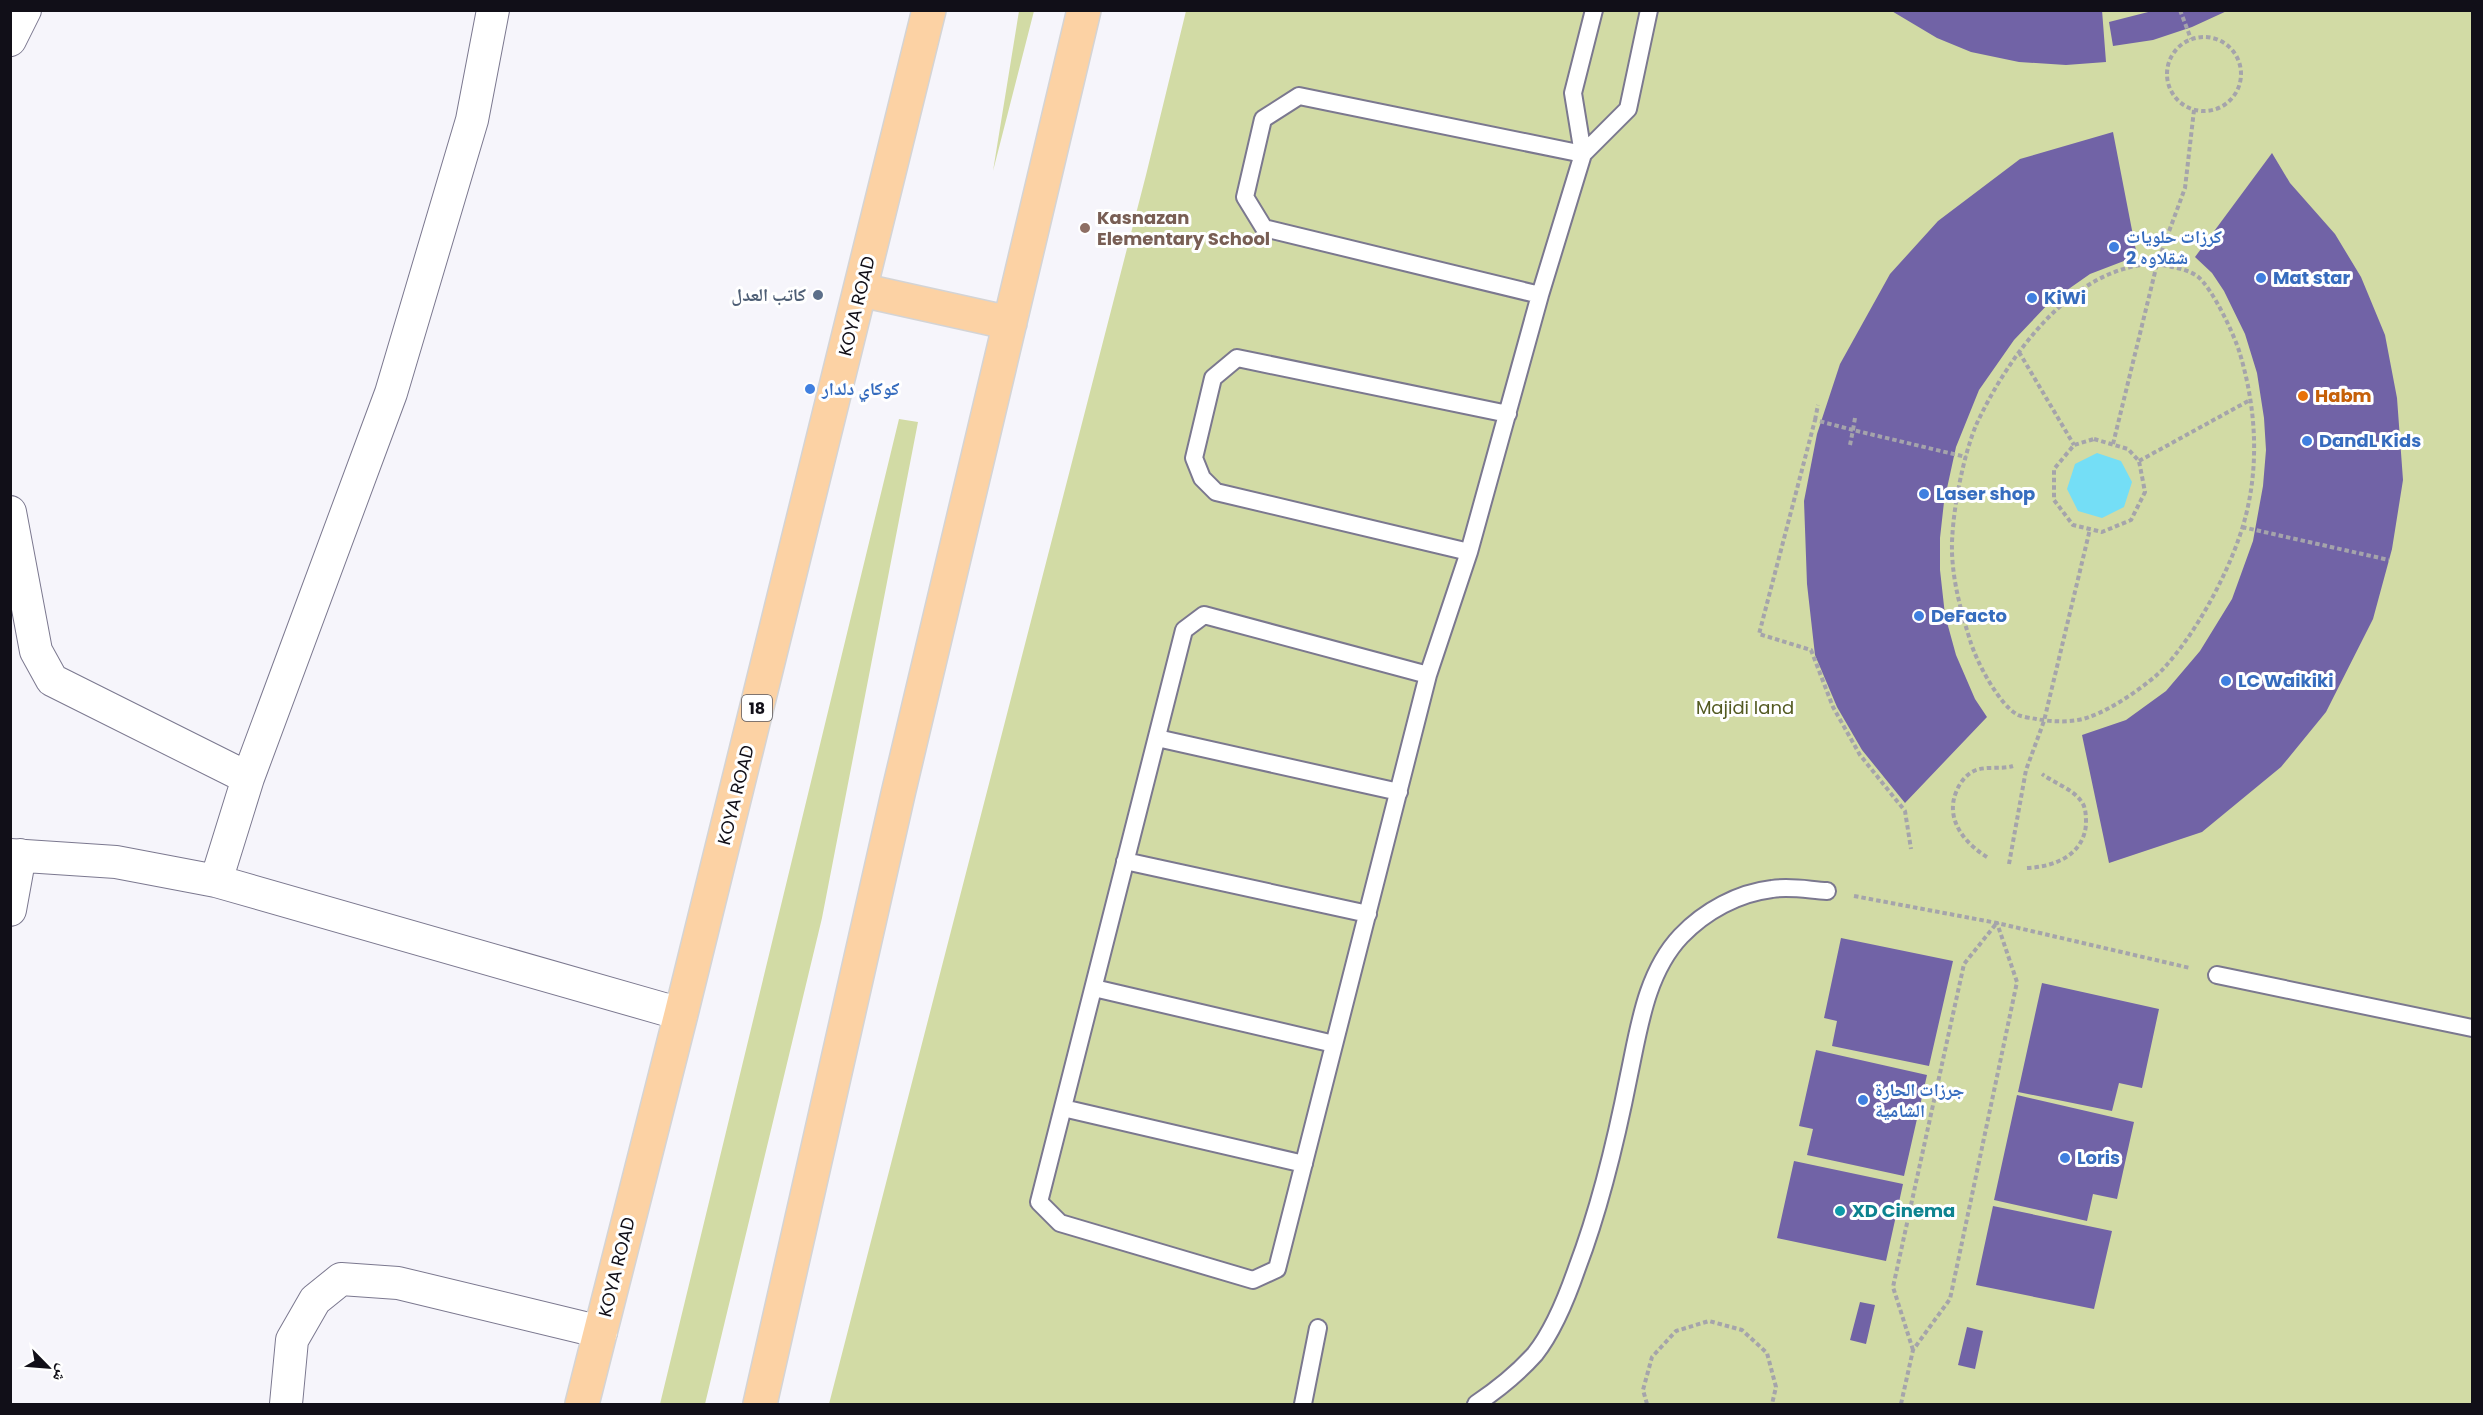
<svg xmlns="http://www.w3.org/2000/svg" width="2483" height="1415" font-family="Poppins,'Noto Naskh Arabic',sans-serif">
  <rect width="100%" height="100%" fill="#f6f5fb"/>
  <path fill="#d2dba5" d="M1019 11H1034L993 171Z
    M1186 11H2472V1404H829L1146 175Z
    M899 419 918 422 822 918 705 1404H660Z"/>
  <path fill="#74def6" d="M2097 453 2121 461 2132 482 2124 507 2102 518 2078 511 2067 489 2075 464Z"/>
  <path fill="#7163a6" d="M1890 10H2102L2106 62 2066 65 2019 62 1971 52 1937 38Z
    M2156 10H2229L2192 27 2153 40 2113 46 2109 22Z
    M2113 132 2137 256 2090 274 2050 302 2014 340 1979 390 1956 447 1944 502 1940 538V570L1945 615 1956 655 1975 699 1987 717 1905 803 1862 750 1837 707 1815 655 1807 584 1804 501 1817 434 1840 364 1890 274 1938 221 2020 159Z
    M2272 153 2290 183 2335 234 2361 277 2385 335 2397 398 2403 480 2392 549 2373 619 2326 712 2281 767 2202 832 2109 863 2082 735 2126 720 2166 691 2200 651 2232 599 2253 541 2263 486 2266 450 2264 418 2257 373 2245 334 2224 291 2212 273 2195 257Z
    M1841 938 1953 961 1929 1066 1832 1046 1837 1021 1824 1018Z
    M2042 983 2159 1009 2142 1088 2119 1083 2112 1111 2018 1092Z
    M1816 1050 1927 1075 1904 1176 1807 1155 1813 1129 1799 1126Z
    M2017 1095 2134 1122 2117 1199 2093 1194 2087 1221 1994 1200Z
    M1794 1161 1903 1184 1886 1261 1777 1238Z
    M1993 1206 2112 1231 2094 1309 1976 1285Z
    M1860 1302 1875 1305 1866 1344 1850 1340Z
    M1967 1327 1983 1331 1975 1369 1958 1365Z"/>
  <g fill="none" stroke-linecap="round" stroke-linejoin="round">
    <defs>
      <path id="service" d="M1583 154 1628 109 1649 10
        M1540 295 1264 228 1245 197 1263 119 1299 96 1583 154
        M1469 552 1216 492 1202 478 1194 458 1213 378 1237 358 1508 414
        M1428 675 1204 615 1184 630 1039 1202 1060 1223 1253 1280 1277 1269 1428 675 1469 552 1540 295 1583 154 1573 93 1594 10
        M1157 738 1399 792
        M1125 861 1368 914
        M2217 975 2472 1028
        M1094 988 1334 1044
        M1063 1108 1304 1164
        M1303 1404 1318 1328
        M1476 1404C1497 1390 1518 1373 1535 1354 1554 1330 1567 1297 1577 1268 1601 1205 1616 1141 1629 1075 1639 1028 1646 973 1681 936 1705 911 1738 893 1772 889 1790 886 1809 890 1827 891"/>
      <path id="minor" d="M10 40 25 10
        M10 512 36 651 52 680 248 778
        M10 855 116 862 216 881 681 1014
        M216 881 248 778 391 393 472 120 493 10
        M10 910 20 855
        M286 1404 292 1340 315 1300 341 1279 398 1283 601 1332"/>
      <path id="trunk" d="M861 290 1010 323
        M582 1404 681 1014 929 10
        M760 1404 898 794 1084 10"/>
    </defs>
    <use href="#service" stroke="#7b788f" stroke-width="20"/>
    <use href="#minor" stroke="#7b788f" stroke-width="34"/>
    <use href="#trunk" stroke="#d4d4d5" stroke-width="36"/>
    <path stroke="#a5a4ab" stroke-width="4" stroke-dasharray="4.5 3" stroke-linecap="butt" d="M2180 10 2191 39
      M2167 74a37 37 0 1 1 74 0a37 37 0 1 1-74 0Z
      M2019 352 2074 445
      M1855 418 1853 430 1966 457
      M1815 420 1818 405
      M2094 439 2128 449 2139 461 2145 492 2131 520 2102 532 2073 525 2054 500V469L2074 445Z
      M2113 444 2157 264C2074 264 2009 355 1977 423 1963 455 1951 517 1952 552 1953 583 1961 611 1970 640 1976 661 1999 705 2018 715 2023 717 2031 718 2036 719 2052 722 2073 723 2089 717 2111 710 2149 684 2164 668 2195 634 2224 581 2239 538 2260 479 2258 414 2240 354 2235 336 2212 287 2197 276 2185 268 2171 267 2157 264L2185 188 2194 110
      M1850 445 1853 430 1815 420 1759 634 1811 650 1833 707 1860 755 1905 811 1911 849
      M2139 461 2250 400
      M2242 527 2389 560
      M1987 857C1964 843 1944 818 1957 790 1960 783 1965 776 1972 772 1984 765 2000 770 2013 766
      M2009 864 2026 770 2044 721 2090 529
      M2027 868C2054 867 2084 855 2086 824 2086 816 2086 807 2081 801 2073 789 2054 783 2042 774
      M1854 896 1997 923 2190 968
      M1913 1350 1893 1287 1964 964 1996 924
      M1647 1404 1643 1390 1652 1357 1676 1331 1709 1321 1742 1330 1767 1353 1776 1387 1772 1404
      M1901 1404 1913 1350 1950 1299 2017 982 1997 923"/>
    <use href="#service" stroke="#fff" stroke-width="16"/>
    <use href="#minor" stroke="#fff" stroke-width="32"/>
    <use href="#trunk" stroke="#fcd2a4" stroke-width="33"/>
  </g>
  <circle fill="#8d6e63" stroke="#fff" stroke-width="2" cx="1085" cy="228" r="6"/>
  <g fill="#3f7fe0" stroke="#fff" stroke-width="2">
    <circle cx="2114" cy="247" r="6"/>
    <circle cx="2261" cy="278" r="6"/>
    <circle cx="2032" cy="298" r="6"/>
    <circle cx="810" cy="389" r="6"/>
    <circle cx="2307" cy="441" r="6"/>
    <circle cx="1924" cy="494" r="6"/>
    <circle cx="1919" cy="616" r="6"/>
    <circle cx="2226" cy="681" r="6"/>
    <circle cx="1863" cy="1100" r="6"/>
    <circle cx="2065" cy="1158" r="6"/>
  </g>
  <circle fill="#5c6f8a" stroke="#fff" stroke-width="2" cx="818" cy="295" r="6"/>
  <circle fill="#e8710a" stroke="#fff" stroke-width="2" cx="2303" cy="396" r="6"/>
  <circle fill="#0f9aa8" stroke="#fff" stroke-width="2" cx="1840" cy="1211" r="6"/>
  <g text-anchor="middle" stroke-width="6" stroke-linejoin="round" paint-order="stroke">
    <rect fill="#fff" stroke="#58575d" stroke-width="1.5" x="742" y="695" width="30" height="26" rx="4.5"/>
    <g font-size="16" font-weight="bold" fill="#110f18">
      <text x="757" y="714">18</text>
    </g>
    <g font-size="18" font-weight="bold" fill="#785e54" stroke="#fff" text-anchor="start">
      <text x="1097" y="224">Kasnazan<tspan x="1097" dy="21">Elementary School</tspan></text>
    </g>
    <g font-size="18" font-weight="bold" fill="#366cbe" stroke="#fff" text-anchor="start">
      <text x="2126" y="243">كرزات حلويات<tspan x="2126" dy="21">شقلاوه 2</tspan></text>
      <text x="2273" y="284">Mat star</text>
      <text x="2044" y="304">KiWi</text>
      <text x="822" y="395">كوكاي دلدار</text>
      <text x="2319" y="447">DandL Kids</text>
      <text x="1936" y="500">Laser shop</text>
      <text x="1931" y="622">DeFacto</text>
      <text x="2238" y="687">LC Waikiki</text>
      <text x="1875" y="1096">جرزات الحارة<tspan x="1875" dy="21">الشامية</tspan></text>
      <text x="2077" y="1164">Loris</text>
    </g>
    <g font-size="18" font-weight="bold" fill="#4e5e75" stroke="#fff" text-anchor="end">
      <text x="806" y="301">كاتب العدل</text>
    </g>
    <g font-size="18" fill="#110f18" stroke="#fff">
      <text transform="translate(857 306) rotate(-76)" y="6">KOYA ROAD</text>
      <text transform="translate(736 795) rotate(-76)" y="6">KOYA ROAD</text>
      <text transform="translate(617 1267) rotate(-76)" y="6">KOYA ROAD</text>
    </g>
    <g font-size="18" font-weight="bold" fill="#c56008" stroke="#fff" text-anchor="start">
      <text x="2315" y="402">Habm</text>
    </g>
    <g font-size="18" fill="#535a21" stroke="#fff">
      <text x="1745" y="714">Majidi land</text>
    </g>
    <g font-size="18" font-weight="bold" fill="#0d838f" stroke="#fff" text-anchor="start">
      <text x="1852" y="1217">XD Cinema</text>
    </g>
  </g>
  <rect width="2483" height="1415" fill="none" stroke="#110f18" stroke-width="24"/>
  <g transform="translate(48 1367) rotate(115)" stroke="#ffffff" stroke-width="4.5" paint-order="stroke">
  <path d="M0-4.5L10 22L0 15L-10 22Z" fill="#110f18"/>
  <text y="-9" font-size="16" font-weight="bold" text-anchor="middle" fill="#110f18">ش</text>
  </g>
</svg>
